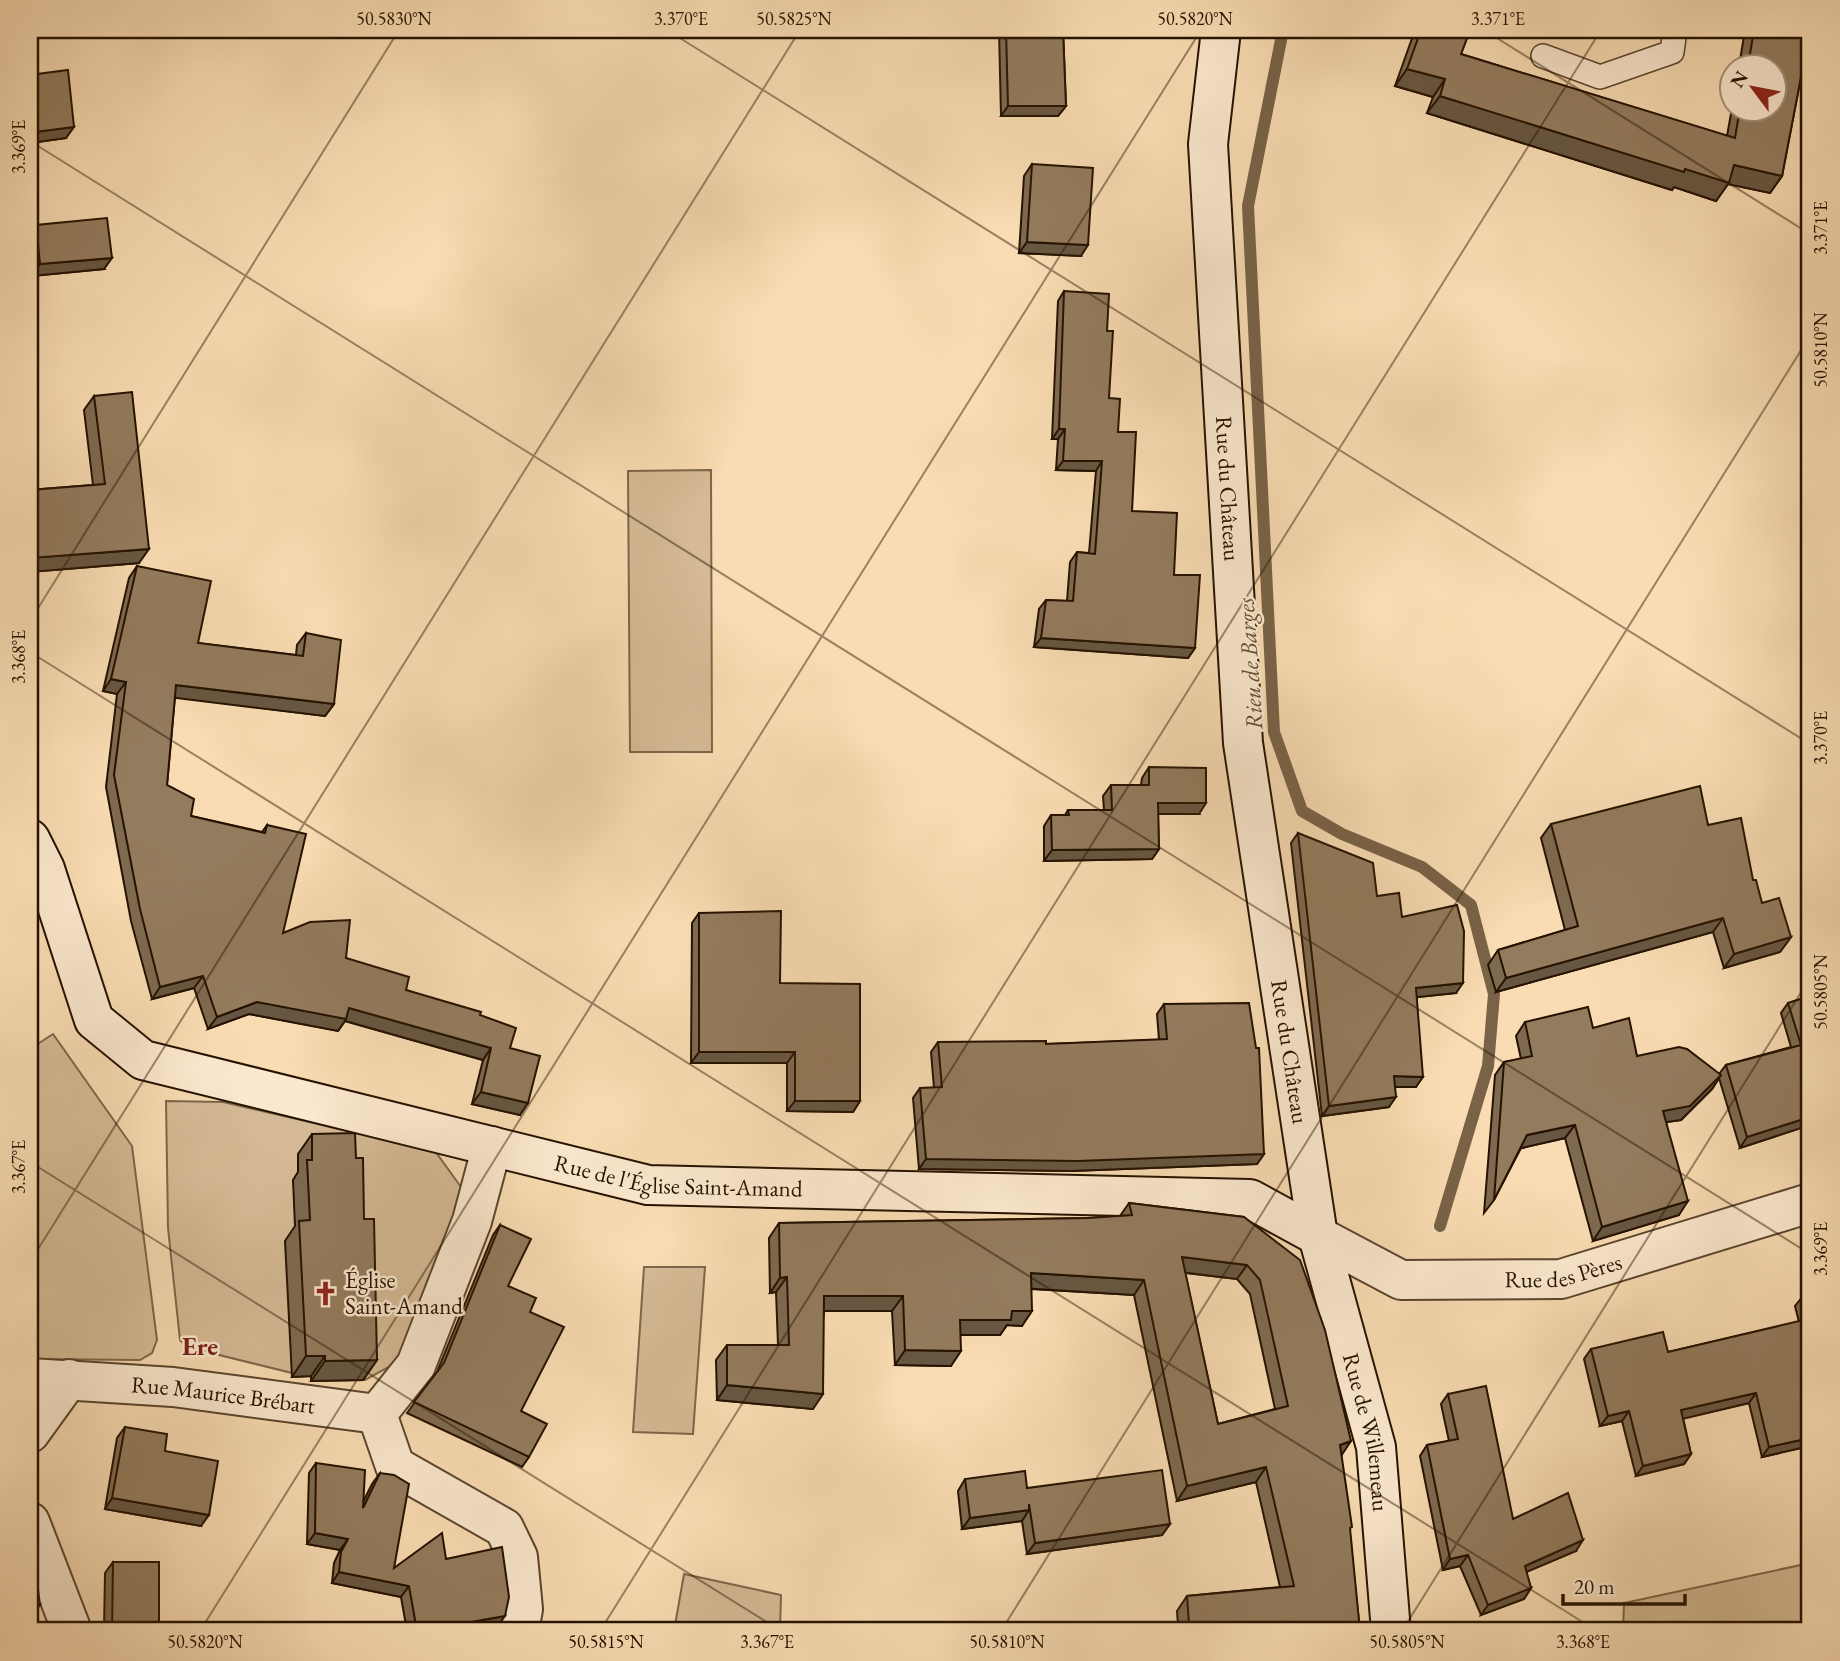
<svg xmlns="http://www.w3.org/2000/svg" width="1840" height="1661" font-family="'EB Garamond',serif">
  <rect width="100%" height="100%" fill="#f9dcb3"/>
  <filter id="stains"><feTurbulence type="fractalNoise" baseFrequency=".00286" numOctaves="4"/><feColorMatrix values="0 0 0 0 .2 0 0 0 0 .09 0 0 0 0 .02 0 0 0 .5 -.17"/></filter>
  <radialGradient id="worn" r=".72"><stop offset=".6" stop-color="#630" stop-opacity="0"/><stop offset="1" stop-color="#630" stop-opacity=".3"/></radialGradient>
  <path fill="#d5ba95" stroke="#7d664a" stroke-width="2" d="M711 470 712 752H630L628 471Z
    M53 1034 132 1146 157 1340 152 1353 140 1360 30 1359V1049Z
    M166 1101 223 1102 435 1151 461 1187 464 1217 410 1349 387 1368 365 1380 300 1375 187 1347 180 1340 168 1228Z
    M644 1267H705L693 1434 633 1432Z
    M1810 1563 1806 1631H1623L1624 1603Z
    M684 1574 781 1595 780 1631H674Z"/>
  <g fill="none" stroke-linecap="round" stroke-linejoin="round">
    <path stroke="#796247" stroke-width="12" d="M1283 30 1248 206 1274 732 1302 811 1342 834 1422 867 1471 905 1494 994 1488 1066 1440 1226"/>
    <defs>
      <path id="lane" d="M1543 56 1600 77 1672 52 1675 30"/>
      <g id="street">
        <path id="s1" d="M1318 1236 1401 1280 1561 1279 1810 1203"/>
        <path id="s2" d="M30 1378 173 1387 377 1414 416 1365 472 1221 492 1146"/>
        <path d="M377 1414 395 1466 504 1528 518 1557 523 1609 519 1631"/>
        <path d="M30 1433 69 1379"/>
        <path d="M30 1522 72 1631"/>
      </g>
      <g id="secondary">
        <path id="s3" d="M1221 30 1208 144 1243 743 1318 1236 1376 1447 1391 1631"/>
        <path id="s4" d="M30 839 45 869 94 1020 143 1060 648 1185 1250 1199 1318 1236"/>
      </g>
    </defs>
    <use href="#lane" stroke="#5a442d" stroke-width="26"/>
    <use href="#street" stroke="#5a442d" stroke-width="42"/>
    <use href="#secondary" stroke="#251200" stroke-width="42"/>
    <use href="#lane" stroke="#fbe8ce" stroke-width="23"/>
    <use href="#street" stroke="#fbe8ce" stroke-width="38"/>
    <use href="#secondary" stroke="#fbe8ce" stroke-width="38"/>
  </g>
  <path fill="#7e6a50" stroke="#251200" stroke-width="2" fill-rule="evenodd" d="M999 30H1063L1066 106 1058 116H1001Z
    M1415 30H1470L1461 54 1727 136 1732 108H1774V66H1739L1745 30H1810L1782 176 1770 193 1728 184 1716 201 1674 187 1672 190 1427 113 1433 97 1395 86Z
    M30 75 66 138 30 143Z
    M1032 164 1081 256 1019 253 1024 176Z
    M36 225 104 269 32 276 30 250V234Z
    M1064 291 1107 331 1109 398 1118 432 1132 511 1174 575 1195 648 1188 658 1034 647 1039 609 1046 600 1067 601 1070 562 1077 552 1089 553 1096 471 1056 470 1058 439H1052L1058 301Z
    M94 396 139 563 30 572V490L93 485 84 410Z
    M137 566 198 643 296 655 297 645 306 633 334 704 325 716 175 697 167 785 191 816 262 832 267 825 283 933 346 958 406 990 480 1015 510 1048 520 1115 472 1104 483 1060 345 1021 338 1031 249 1014 208 1029 194 988 152 999 131 921 106 787 117 694 103 691 129 578Z
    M1149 767 1199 814H1158L1159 849 1152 859 1044 861V826L1051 815H1065L1068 810H1104L1103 796 1111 785H1141L1142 778Z
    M1551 824 1708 825 1753 880 1762 903 1791 937 1780 952 1724 968 1713 932 1496 992 1488 965 1498 950 1565 930 1541 838Z
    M1298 833 1402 917 1456 993 1417 997 1416 1087H1395L1389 1107 1322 1116 1291 843Z
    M699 913 780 983 860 1101 853 1112 787 1111V1063H691L692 923Z
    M1810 996V1125L1740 1148 1719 1078 1712 1089 1681 1120 1666 1122 1679 1215 1593 1241 1565 1138 1521 1148 1494 1200 1484 1213 1495 1075 1504 1062 1521 1059 1516 1036 1525 1022 1593 1028 1637 1056 1719 1074 1726 1065 1791 1047 1781 1013 1788 1003Z
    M1164 1004 1264 1154 1257 1164 1071 1171 919 1169 913 1098 920 1088H934L931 1052 938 1042 1046 1044 1159 1040 1157 1014Z
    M312 1134 356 1158 364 1219 377 1360 363 1380 311 1381V1376L292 1377 285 1241 295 1226 293 1180 298 1172V1154Z
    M1129 1203 1244 1217 1341 1455 1360 1631H1158L1160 1629 1178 1626 1177 1611 1187 1596 1280 1587 1256 1482 1177 1501 1134 1295 1031 1289 1022 1326 1007 1325 1000 1335H960L951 1366 895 1365 892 1311H824L813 1409 717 1400 716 1360 727 1345H778L776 1292 770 1293 769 1238 779 1223 1088 1218 1120 1216ZM1185 1273 1237 1279 1250 1294 1275 1409 1218 1424Z
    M500 1225 508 1286 530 1312 521 1411 529 1457 522 1467 407 1413 437 1372 493 1235Z
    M1810 1294V1446L1762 1457 1749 1403 1683 1418 1691 1454 1684 1464 1636 1476 1622 1421 1600 1426 1584 1359 1591 1349 1668 1352 1799 1322 1795 1306 1803 1296Z
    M1448 1394 1513 1519 1576 1551 1526 1572 1531 1588 1524 1599 1481 1615 1460 1566 1443 1570 1420 1456 1427 1445 1449 1441 1441 1404Z
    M125 1427 165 1451 201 1526 105 1509 117 1438Z
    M316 1463 363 1502 372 1484 380 1473 394 1568 446 1559 497 1627 474 1631H407L401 1597 332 1583 334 1563 340 1550 307 1544 309 1473Z
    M965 1479 1027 1488 1170 1524 1162 1535 1027 1554 1022 1521 962 1529 958 1491Z
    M113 1562 159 1631H104L105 1573Z"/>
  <path fill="#675641" stroke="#251200" stroke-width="2" d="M1407 69 1445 79 1433 97 1395 86Z
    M1440 96 1685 169 1734 165 1782 176 1770 193 1728 184 1716 201 1674 187 1672 190 1427 113Z
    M1008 106H1066L1058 116H1001Z
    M74 127 66 138 30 143V140L35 132Z
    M1027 242 1088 245 1081 256 1019 253Z
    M112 258 104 269 32 276 40 264Z
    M1059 429H1065L1058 439H1052Z
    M1063 461H1102L1096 471 1056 470Z
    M149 549 139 563 30 572V558Z
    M1041 638 1195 648 1188 658 1034 647Z
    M111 679 126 682 117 694 103 691Z
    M176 685 334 704 325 716 168 697Z
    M1158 803H1206L1199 814H1151Z
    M1159 849 1152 859 1044 861 1052 850Z
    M1723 918 1713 932 1496 992 1506 978Z
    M1791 937 1780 952 1724 968 1734 954Z
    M203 976 194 988 152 999 160 987Z
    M1463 983 1456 993 1409 998 1416 988Z
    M257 1002 349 1008 491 1048 483 1060 345 1021 338 1031 249 1014 208 1029 217 1017Z
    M699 1052H795L787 1063H691Z
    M1721 1075 1712 1089 1681 1120 1653 1124 1663 1111Z
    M1394 1076 1423 1077 1416 1087H1387Z
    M481 1092 528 1103 520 1115 472 1104Z
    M1396 1097 1389 1107 1322 1116 1329 1106Z
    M795 1101H860L853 1112 787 1111Z
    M1810 1117V1125L1740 1148 1747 1137Z
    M1575 1125 1565 1138 1518 1149 1527 1135Z
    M1264 1154 1257 1164 1071 1171 919 1169 926 1159Z
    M1688 1201 1679 1215 1593 1241 1602 1227Z
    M1182 1257 1247 1265 1237 1279 1172 1271Z
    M1031 1273 1144 1280 1134 1295 1020 1288Z
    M787 1277 776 1292 770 1293 780 1278Z
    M824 1296H903L892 1311H813Z
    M1012 1311H1032L1022 1326 1007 1325 1000 1335H950L960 1320Z
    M905 1350 961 1351 951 1366 895 1365Z
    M306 1356H325L311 1376 292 1377Z
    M377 1360 363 1380 311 1381 325 1361Z
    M727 1385 823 1394 813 1409 717 1400Z
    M1756 1393 1749 1403 1674 1421 1681 1410Z
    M1629 1411 1622 1421 1600 1426 1608 1416Z
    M1810 1438V1446L1762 1457 1769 1447Z
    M1351 1441 1341 1456 1340 1445Z
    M1691 1454 1684 1464 1636 1476 1643 1466Z
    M1266 1467 1256 1482 1177 1501 1187 1486Z
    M112 1498 209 1515 201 1526 105 1509Z
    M1029 1510 1022 1521 962 1529 970 1518Z
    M1170 1524 1162 1535 1027 1554 1035 1543Z
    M315 1533 348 1539 340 1550 307 1544Z
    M1583 1540 1576 1551 1517 1576 1525 1566Z
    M1468 1555 1460 1566 1443 1570 1450 1559Z
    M339 1572 409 1586 401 1597 332 1583Z
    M1531 1588 1524 1599 1481 1615 1488 1605Z
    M40 1605 31 1617 30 1618V1607Z
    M505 1616 497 1627 474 1631H450L454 1625Z"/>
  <path fill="#937b5d" stroke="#251200" stroke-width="2" fill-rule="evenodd" d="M1006 30H1063L1066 106H1008Z
    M1421 30H1470L1461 54 1735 138 1740 108H1774V66H1748L1754 30H1810L1782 176 1734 165 1729 183 1685 169 1684 172 1440 96 1445 79 1407 69Z
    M68 70 74 127 35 132 30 89V75Z
    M1032 164 1093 168 1088 245 1027 242Z
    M107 218 112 258 40 264 36 225Z
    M1064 291 1109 294 1107 331H1113L1109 398 1120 399 1118 432H1136L1132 511 1177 513 1174 575H1200L1195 648 1041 638 1046 600 1073 601 1077 552 1095 554 1102 461H1063L1065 429H1059Z
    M132 392 149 549 30 558V490L105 484 94 396Z
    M137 566 211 581 198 643 303 656 306 633 341 640 334 704 176 685 167 785 194 799 191 816 265 833 267 825 306 834 283 933 310 922 350 920 346 958 409 977 406 990 481 1012 480 1015 516 1028 510 1048 540 1056 528 1103 481 1092 491 1048 349 1008 346 1019 257 1002 217 1017 203 976 160 987 140 909 114 775 126 682 111 679Z
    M1149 767 1206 768V803H1158L1159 849 1052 850 1051 815H1069L1068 810H1112L1111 785H1149Z
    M1700 786 1708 825 1741 818 1753 880H1756L1762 903 1779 898 1791 937 1734 954 1723 918 1506 978 1498 950 1578 926 1551 824Z
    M1298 833 1373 863 1377 896 1399 893 1402 917 1457 905 1464 931 1463 983 1416 988 1423 1077 1394 1076 1396 1097 1329 1106Z
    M781 911 780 983 860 984V1101H795V1052H699V913Z
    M1810 996V1117L1747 1137 1726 1065 1801 1045 1788 1003Z
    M1249 1003 1256 1048H1259L1264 1154 1078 1161 926 1159 920 1088 942 1087 938 1042 1046 1041V1044L1167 1039 1164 1004Z
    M1588 1007 1593 1028 1629 1018 1637 1056 1679 1047 1687 1049 1721 1075 1690 1106 1663 1111 1688 1201 1602 1227 1575 1125 1527 1135 1494 1200 1504 1062 1532 1056 1525 1022Z
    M355 1133 356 1158H363L364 1219H374L377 1360 325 1361V1356H306L299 1221 310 1220 307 1160H312V1134Z
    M1129 1203 1244 1217 1300 1260 1325 1330 1351 1441 1340 1445 1352 1527 1350 1528 1360 1631H1160V1629L1189 1624 1187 1596 1294 1586 1266 1467 1187 1486 1144 1280 1031 1273 1032 1311H1012L1011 1320H960L961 1351 905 1350 903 1296H824L823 1394 727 1385V1345H789L787 1277 780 1278 779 1223 1088 1218 1132 1215ZM1182 1257 1247 1265 1260 1280 1288 1406 1218 1424Z
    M500 1225 531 1239 508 1286 536 1298 530 1312 564 1327 521 1411 547 1424 529 1457 414 1402 444 1363Z
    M1810 1294V1438L1769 1447 1756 1393 1681 1410 1691 1454 1643 1466 1629 1411 1608 1416 1591 1349 1663 1332 1668 1352 1808 1319 1803 1296Z
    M1486 1386 1513 1519 1568 1493 1583 1540 1525 1566 1531 1588 1488 1605 1468 1555 1450 1559 1427 1445 1458 1439 1448 1394Z
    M125 1427 167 1434 165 1451 218 1461 209 1515 112 1498Z
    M316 1463 365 1470 363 1508 380 1473 394 1475 409 1484 394 1568 442 1533 446 1559 502 1547 509 1597 505 1616 454 1625 455 1631H417L409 1586 339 1572 341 1552 348 1539 315 1533Z
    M1162 1470 1170 1524 1035 1543 1029 1504V1510L970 1518 965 1479 1025 1471 1027 1488Z
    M30 1548 34 1559 40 1605 30 1607Z
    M113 1562H159V1631H112Z"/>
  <path fill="none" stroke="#251200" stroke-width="2" stroke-opacity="0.45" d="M667 30 1810 744M1484 30 1810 234M30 141 1810 1254M30 621 399 30M30 652 1597 1631M30 1162 781 1631M30 1262 800 30M200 1631 1201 30M600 1631 1601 30M1001 1631 1810 336M1402 1631 1810 978M1802 1631 1810 1619"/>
  <defs>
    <symbol id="church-bare" viewBox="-9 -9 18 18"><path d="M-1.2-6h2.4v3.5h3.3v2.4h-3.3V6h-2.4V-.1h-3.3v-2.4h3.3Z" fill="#8f2418" stroke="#fbe8ce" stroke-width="2.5" paint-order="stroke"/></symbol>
  </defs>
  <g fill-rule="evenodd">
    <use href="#church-bare" x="308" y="1276" width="35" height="35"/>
  </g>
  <g text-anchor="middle" stroke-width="5" stroke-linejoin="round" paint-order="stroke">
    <g font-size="23" fill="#251200" stroke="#fbe8ce">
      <text dy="8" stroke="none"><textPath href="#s3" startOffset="460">Rue du Château</textPath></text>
      <text dy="8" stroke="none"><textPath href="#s3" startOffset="1027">Rue du Château</textPath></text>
      <text dy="8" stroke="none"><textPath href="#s4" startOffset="805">Rue de l'Église Saint-Amand</textPath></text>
      <text dy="8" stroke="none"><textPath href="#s1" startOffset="257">Rue des Pères</textPath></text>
      <text dy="8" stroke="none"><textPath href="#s2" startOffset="194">Rue Maurice Brébart</textPath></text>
      <text dy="8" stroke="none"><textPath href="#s3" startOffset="1416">Rue de Willemeau</textPath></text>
    </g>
    <g font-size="23" fill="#251200" stroke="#fbe8ce" text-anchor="start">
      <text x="345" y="1288">Église<tspan x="345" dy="26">Saint-Amand</tspan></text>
    </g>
    <g font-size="24" font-style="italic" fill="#644e35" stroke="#fbe8ce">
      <text transform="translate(1250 664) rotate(-94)" y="8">Rieu de Barges</text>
    </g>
    <g font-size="26" font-weight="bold" fill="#7a1f14" stroke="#fbe8ce">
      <text x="200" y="1355">Ere</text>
    </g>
  </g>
  <rect width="1840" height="1661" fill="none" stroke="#f9dcb3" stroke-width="77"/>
  <g transform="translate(1753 88) rotate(302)"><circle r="33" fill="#fbe8ce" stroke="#a5927c" stroke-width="2"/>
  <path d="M0-5L12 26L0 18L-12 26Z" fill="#8f2418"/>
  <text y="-10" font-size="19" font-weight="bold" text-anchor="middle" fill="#251200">N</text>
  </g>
  <path d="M1563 1594v10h122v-10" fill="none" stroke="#251200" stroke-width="3.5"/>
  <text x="1574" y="1594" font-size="21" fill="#251200" stroke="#fbe8ce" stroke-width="5" paint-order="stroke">20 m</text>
  <rect x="38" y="38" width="1763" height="1584" fill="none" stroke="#251200" stroke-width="2.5"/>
  <g font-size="18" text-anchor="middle" fill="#251200">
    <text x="394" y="25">50.5830°N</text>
    <text x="681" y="25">3.370°E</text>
    <text x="794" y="25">50.5825°N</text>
    <text x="1195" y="25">50.5820°N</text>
    <text x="1498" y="25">3.371°E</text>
    <text transform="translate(19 147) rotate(-90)" y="6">3.369°E</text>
    <text transform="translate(1821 228) rotate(-90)" y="6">3.371°E</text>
    <text transform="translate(1821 350) rotate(-90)" y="6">50.5810°N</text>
    <text transform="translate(19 657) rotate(-90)" y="6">3.368°E</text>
    <text transform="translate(1821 738) rotate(-90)" y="6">3.370°E</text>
    <text transform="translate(1821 992) rotate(-90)" y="6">50.5805°N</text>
    <text transform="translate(19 1167) rotate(-90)" y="6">3.367°E</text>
    <text transform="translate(1821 1249) rotate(-90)" y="6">3.369°E</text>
    <text x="205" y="1648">50.5820°N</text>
    <text x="606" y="1648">50.5815°N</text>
    <text x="767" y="1648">3.367°E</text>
    <text x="1007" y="1648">50.5810°N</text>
    <text x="1407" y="1648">50.5805°N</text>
    <text x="1583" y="1648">3.368°E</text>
  </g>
  <rect width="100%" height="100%" filter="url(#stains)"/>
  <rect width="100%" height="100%" fill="url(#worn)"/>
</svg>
